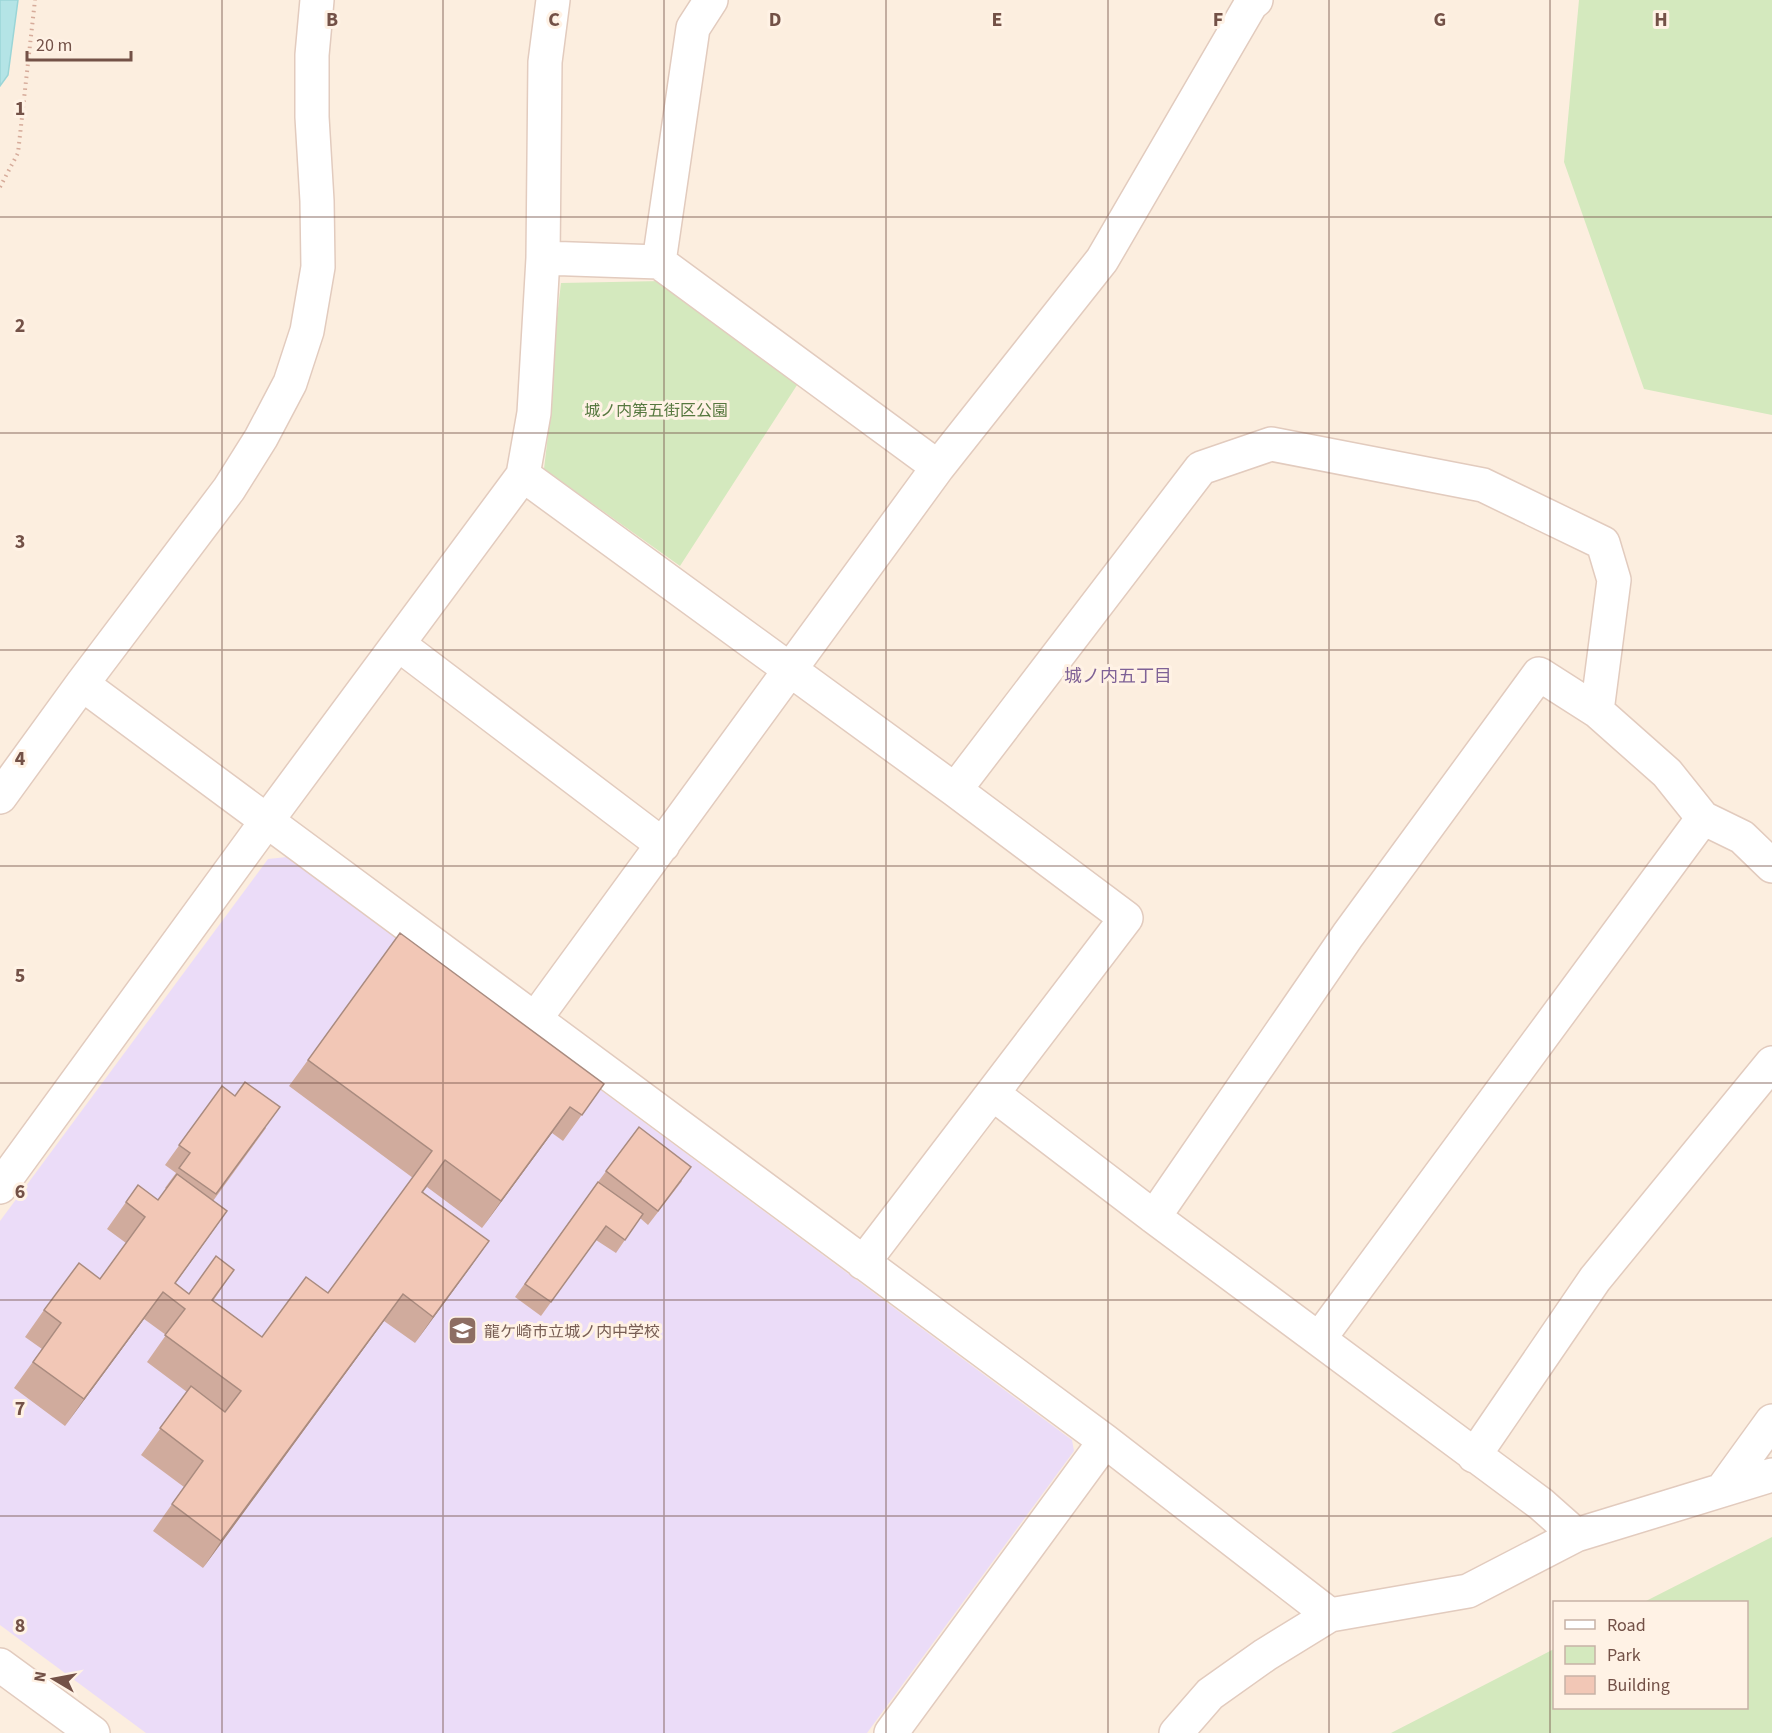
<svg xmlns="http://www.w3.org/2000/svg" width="1772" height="1733" font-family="'Source Sans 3','Noto Sans JP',sans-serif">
  <rect width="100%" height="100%" fill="#fceedf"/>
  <path fill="#ebdcf8" d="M287 857 1072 1440 1074 1451 867 1733H146L0 1625V1221L268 859Z"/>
  <path fill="#d4e9be" d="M1579 0H1772V415L1644 389 1564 162Z
    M662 281 799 382 680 566 544 469 553 392 555 334 561 283Z
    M1772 1537V1733H1391L1554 1649V1708H1746V1602H1644Z"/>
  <path fill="#b4e4e6" stroke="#9ad5d7" stroke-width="1.5" d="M0 0H18L8 75 0 86Z"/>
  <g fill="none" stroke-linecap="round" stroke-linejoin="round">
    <defs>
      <path id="minor" d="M543 258 659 262 938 467
        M659 262 693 28 711 0
        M523 475 955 790 1126 918 863 1263
        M398 644 663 845
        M82 684 1105 1441 1330 1615
        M955 790 1201 468 1271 444 1483 485 1603 543 1614 580 1597 711
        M0 797 82 684 229 489 261 438 290 383 307 331 318 267 317 201 312 117V55L317 0
        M535 1019 938 467 1102 260 1251 4 1256 0
        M993 1094 1154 1217 1541 1504 1576 1535
        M0 1187 266 822 523 475 534 413 543 258 545 62 553 0
        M1154 1217 1348 935 1539 674 1597 711 1667 773 1703 818 1742 837 1772 866
        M1319 1339 1703 818
        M1474 1456 1595 1279 1772 1063
        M1722 1490 1772 1421
        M0 1665 93 1733
        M891 1733 1105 1441
        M1176 1733 1210 1694 1265 1655 1330 1615 1468 1591 1576 1535 1772 1475"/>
    </defs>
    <use href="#minor" stroke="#e2cbbe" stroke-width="36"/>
    <path stroke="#d6ab9a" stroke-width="4" stroke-dasharray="1.5 4.5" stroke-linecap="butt" d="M0 187 18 153 35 0"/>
    <use href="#minor" stroke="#fff" stroke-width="33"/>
  </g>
  <path fill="#d0ab9d" d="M308 1060 604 1084 563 1141 552 1133 482 1228 427 1187 423 1192 489 1241 415 1343 384 1321 203 1568 153 1531 184 1487 141 1455 187 1392 147 1362 166 1335 144 1319 65 1426 14 1388 42 1349 25 1337 44 1310 100 1279 126 1243 107 1229 138 1185 158 1200 167 1189 165 1188 176 1173 165 1165 222 1086 266 1128 213 1201 227 1211 175 1283 189 1294 234 1270 213 1301 262 1337 328 1293 413 1178 289 1086Z
    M639 1127 682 1181 648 1225 640 1218 616 1253 596 1240 541 1316 515 1297 598 1182Z"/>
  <path fill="#a98b7f" d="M570 1107 552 1133 482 1228 501 1201Z
    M227 1211 208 1238 167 1295H166Z
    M489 1241 470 1268 415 1343 433 1317Z
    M163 1292 144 1319 65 1426 84 1399Z
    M403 1294 384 1321 203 1568 221 1541Z"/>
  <path fill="#f2c7b6" stroke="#a98b7f" stroke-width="1.5" d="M400 933 604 1084 582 1115 570 1107 501 1201 445 1160 422 1192 489 1241 433 1317 403 1294 221 1541 172 1504 203 1461 160 1428 191 1386 225 1412 241 1391 165 1335 185 1309 163 1292 84 1399 33 1362 61 1323 44 1310 79 1263 100 1279 145 1217 126 1202 138 1185 158 1200 177 1174 227 1211 175 1283 189 1294 216 1256 234 1270 212 1300 262 1337 306 1277 328 1293 432 1151 308 1060Z
    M245 1082 280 1107 216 1194 179 1168 190 1153 179 1145 222 1086 235 1096Z
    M639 1127 691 1167 658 1211 606 1171Z
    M598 1182 643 1214 625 1240 606 1226 551 1302 525 1284Z"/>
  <path fill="none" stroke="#735147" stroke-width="1.5" stroke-opacity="0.55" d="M222 0V1733M443 0V1733M664 0V1733M886 0V1733M1108 0V1733M1329 0V1733M1550 0V1733M0 217H1772M0 433H1772M0 650H1772M0 866H1772M0 1083H1772M0 1300H1772M0 1516H1772"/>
  <defs>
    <symbol id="school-square" viewBox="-11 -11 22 22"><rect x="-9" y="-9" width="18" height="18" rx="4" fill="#8d6e63" stroke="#fff2e5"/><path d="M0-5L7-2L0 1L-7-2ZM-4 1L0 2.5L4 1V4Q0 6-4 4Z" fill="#fff"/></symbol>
  </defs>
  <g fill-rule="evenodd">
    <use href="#school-square" x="446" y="1314" width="33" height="33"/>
  </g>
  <g text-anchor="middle" stroke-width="6" stroke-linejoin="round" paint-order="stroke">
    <g font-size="16" fill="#56783f" stroke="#fff2e5">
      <text x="656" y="416">城ノ内第五街区公園</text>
    </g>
    <g font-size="16" fill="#785e54" stroke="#fff2e5" text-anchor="start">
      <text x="484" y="1337">龍ケ崎市立城ノ内中学校</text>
    </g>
    <g font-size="18" fill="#7f6296" stroke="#fff2e5">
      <text x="1118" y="682">城ノ内五丁目</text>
    </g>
  </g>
  <g font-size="20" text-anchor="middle" font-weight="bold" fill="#735147" stroke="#fff2e5" stroke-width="6" stroke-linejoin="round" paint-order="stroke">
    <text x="332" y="26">B</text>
    <text x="554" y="26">C</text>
    <text x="775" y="26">D</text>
    <text x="997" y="26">E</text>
    <text x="1218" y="26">F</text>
    <text x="1440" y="26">G</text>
    <text x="1661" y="26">H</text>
    <text x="20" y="115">1</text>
    <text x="20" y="332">2</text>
    <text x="20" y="548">3</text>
    <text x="20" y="765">4</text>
    <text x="20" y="982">5</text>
    <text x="20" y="1198">6</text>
    <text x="20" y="1415">7</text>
    <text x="20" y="1632">8</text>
  </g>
  <rect x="1553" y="1601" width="195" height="108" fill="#fff2e5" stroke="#c7b2a6" stroke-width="1.5"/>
  <rect x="1565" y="1620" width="30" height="9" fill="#ffffff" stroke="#c7b2a6" stroke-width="1.5"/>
  <text x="1607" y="1631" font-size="18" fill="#735147">Road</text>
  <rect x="1565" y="1646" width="30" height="18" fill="#d4e9be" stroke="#c7b2a6" stroke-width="1.5"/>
  <text x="1607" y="1661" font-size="18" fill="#735147">Park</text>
  <rect x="1565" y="1676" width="30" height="18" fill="#f2c7b6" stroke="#c7b2a6" stroke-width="1.5"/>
  <text x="1607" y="1691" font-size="18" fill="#735147">Building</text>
  <g transform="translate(54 1679) rotate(280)" stroke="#fff2e5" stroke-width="4.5" paint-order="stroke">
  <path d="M0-4.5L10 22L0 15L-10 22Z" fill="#735147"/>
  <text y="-9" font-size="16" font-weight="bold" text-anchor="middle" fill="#735147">N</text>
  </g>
  <path d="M27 51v9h104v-9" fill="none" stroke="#735147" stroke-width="3"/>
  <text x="36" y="51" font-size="18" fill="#735147" stroke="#fff2e5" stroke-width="4.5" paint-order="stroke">20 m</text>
</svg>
